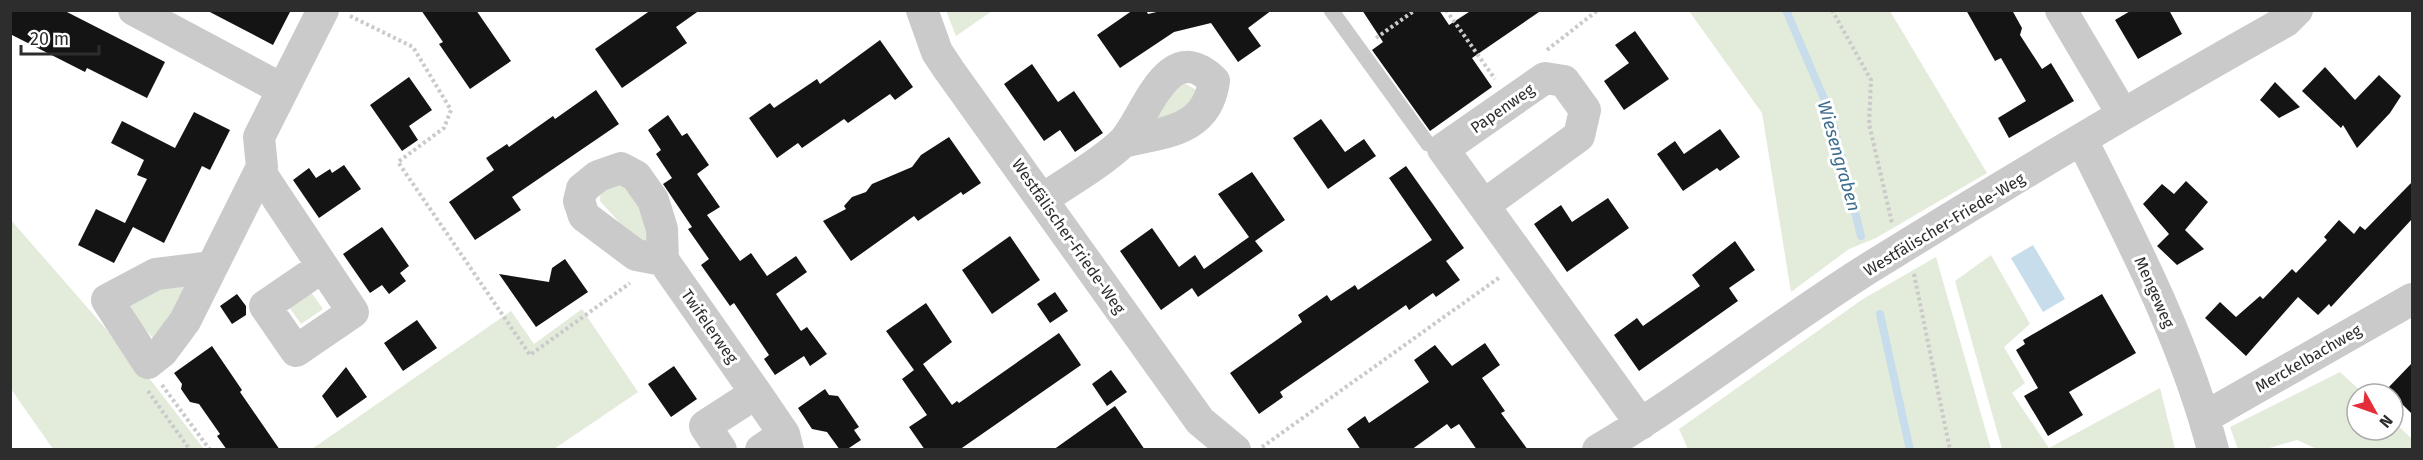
<svg xmlns="http://www.w3.org/2000/svg" width="2423" height="460" font-family="'Fira Sans',sans-serif">
  <rect width="100%" height="100%" fill="#fff"/>
  <path fill="#e3ebdb" d="M946 11H992L956 36Z
    M1689 11H1890L1987 173 1876 238 1849 249 1791 292 1762 113Z
    M1186 84 1198 91 1192 106 1148 125 1177 85Z
    M621 182 653 227 655 240 639 244 600 201 601 187Z
    M10 219 149 378 204 449H53L11 389Z
    M1991 255 2030 324 2004 347 2025 383 2012 393 2049 448 2160 388 2175 449H2002L1955 281Z
    M1936 257 1991 449H1688L1679 429 1863 299Z
    M190 285 183 306 153 338 124 307 160 286Z
    M311 292 323 309 301 324 289 307Z
    M582 309 638 392 554 449H312L511 311 534 344Z
    M2340 372 2364 394H2357V430H2393V421L2412 439V449H2317L2297 440 2266 449H2238L2230 427Z"/>
  <path fill="#c7ddeb" d="M2033 245 2065 299 2043 312 2011 258Z"/>
  <g fill="none" stroke-linecap="round" stroke-linejoin="round">
    <path stroke="#c7ddeb" stroke-width="8" d="M1786 10 1831 115 1861 236
      M1880 314 1910 450"/>
  </g>
  <path fill="#141414" d="M10 10H63L165 62 147 98 87 68 85 72 10 34Z
    M206 10H291L273 45Z
    M421 10H476L511 61 470 89 439 44 443 42Z
    M651 10H700L676 27 687 43 622 88 595 49Z
    M1133 10H1146L1148 14 1165 10H1272L1248 28 1261 46 1238 62 1211 23 1174 32 1120 68 1097 35Z
    M1362 10H1439L1449 25 1472 10H1542L1472 58 1492 87 1430 131 1372 50 1383 42Z
    M1966 10H2012L2022 28 2020 35 2042 69 2051 63 2074 101 2009 138 1998 118 2026 101 2001 58 1995 61Z
    M2132 10H2169L2182 34 2138 59 2115 20Z
    M1635 31 1669 79 1624 110 1604 81 1629 63 1615 45Z
    M880 40 913 87 895 100 890 94 848 123 844 119 802 148 798 143 777 158 749 118 770 103 774 108 817 79 820 84Z
    M1032 64 1058 102 1074 91 1103 133 1075 152 1060 130 1044 141 1004 84Z
    M2325 67 2355 100 2379 75 2401 96 2390 113 2357 148 2343 125 2341 128 2302 91Z
    M409 77 432 110 409 126 418 140 402 151 370 105Z
    M2275 82 2300 107 2279 118 2260 100Z
    M596 90 619 124 512 197 521 210 475 240 449 202 494 170 486 158 507 144 509 147 553 116 555 119Z
    M194 112 230 130 210 170 202 166 164 243 133 227 114 263 78 245 96 209 125 223 147 179 137 175 144 160 111 143 122 121 175 148Z
    M668 115 682 136 687 133 709 165 697 174 720 207 707 215 740 261 751 253 767 276 796 256 807 272 776 294 801 331 807 327 827 354 810 366 804 356 775 375 764 359 769 355 734 303 730 306 701 265 709 259 688 229 692 227 663 184 672 178 656 154 661 150 648 130Z
    M1321 119 1345 152 1364 139 1376 156 1328 189 1293 138Z
    M1720 129 1740 157 1720 171 1717 168 1683 191 1657 154 1675 141 1684 154Z
    M949 137 981 183 963 195 961 192 918 221 914 216 851 261 823 221 846 209 844 206 852 197 866 192 872 184 912 167 921 155Z
    M344 165 361 189 319 218 293 180 309 168 316 178 330 169 332 173Z
    M1406 166 1464 248 1446 261 1460 280 1436 297 1433 293 1409 310 1406 305 1280 392 1283 397 1259 414 1230 373 1302 322 1298 315 1327 295 1331 301 1355 285 1358 290 1432 240 1389 178Z
    M1252 172 1285 220 1255 241 1263 251 1198 297 1192 288 1161 310 1120 251 1152 228 1179 267 1195 255 1204 269 1249 237 1218 194Z
    M2186 181 2208 202 2185 230 2204 249 2177 265 2157 246 2169 234 2143 204 2162 184 2174 194Z
    M2412 182V219L2331 307 2329 304 2318 315 2298 297 2246 356 2205 318 2220 302 2236 317 2260 296 2263 299 2292 269 2296 273 2327 240 2324 237 2339 220 2354 234 2360 226 2365 230Z
    M1608 198 1629 228 1567 272 1534 224 1561 205 1572 222Z
    M382 227 409 266 400 273 406 281 389 294 382 285 370 293 343 254Z
    M1010 236 1040 280 992 314 962 270Z
    M1735 241 1755 270 1729 288 1738 301 1639 371 1614 335 1637 318 1643 326 1700 286 1692 275Z
    M565 259 588 292 536 327 499 274 549 282 552 268Z
    M1055 292 1068 311 1050 323 1037 304Z
    M237 294 246 306V315L232 324 220 306Z
    M2102 294 2136 353 2069 392 2083 415 2048 436 2024 396 2038 388 2016 350 2025 344 2023 340Z
    M926 303 952 342 923 364 952 405 957 401 959 403 1059 333 1081 365 959 450H925L909 427 927 415 902 379 914 370 886 331Z
    M417 320 437 348 403 371 384 343Z
    M1485 343 1500 365 1482 378 1505 411 1501 413 1528 450H1477L1459 424 1451 429 1447 424 1411 450H1361L1347 429 1365 416 1369 423 1429 382 1414 360 1435 345 1452 366Z
    M212 346 242 390 240 392 280 450H227L217 436 220 434 199 404 190 402 181 389 182 384 174 373Z
    M2412 363V414L2387 389Z
    M674 366 697 399 671 417 648 384Z
    M346 367 367 397 337 418 322 396Z
    M1111 370 1127 392 1107 406 1092 384Z
    M825 389 829 395 838 396 859 427 854 430 861 440 846 450H840L827 432 812 429 798 408Z
    M1115 406 1145 450H1053Z"/>
  <g fill="none" stroke-linecap="round" stroke-linejoin="round">
    <path stroke="#cacaca" stroke-width="4" stroke-dasharray="3 3" stroke-linecap="butt" d="M1446 10 1495 79
      M1832 10 1871 80 1869 124 1892 223
      M350 16 413 47 451 110 444 128 398 162 530 355 630 283
      M1376 38 1415 10
      M1547 50 1598 10
      M1914 274 1950 450
      M162 385 210 450
      M148 391 190 450
      M1262 447 1500 277"/>
    <path stroke="#cacaca" stroke-width="15" d="M1331 10 1428 144 1443 149"/>
    <path stroke="#cacaca" stroke-width="32" d="M134 10 282 89
      M922 10 937 52 949 70 1200 421 1235 450
      M2061 10 2122 113
      M2082 140C2132 241 2185 341 2213 450
      M260 172 353 312 296 351 265 306 322 267
      M1043 199C1069 181 1100 164 1122 143 1145 121 1167 33 1214 81 1207 132 1164 132 1123 142
      M1484 205 1579 136 1585 110 1564 81 1545 78 1443 149 1641 424
      M663 260 636 255 584 216 579 201 582 189 598 176 621 168 636 176 653 200 662 229 663 260 756 393 784 434 788 450
      M212 267 156 274 107 300 148 363 162 352 185 321 262 167 259 137 323 10
      M2205 417 2412 299
      M721 450 705 426 756 393
      M761 450 784 434
      M1598 450C1692 394 1777 326 1869 268 2006 183 2145 100 2286 21L2297 10"/>
  </g>
  <g text-anchor="middle" stroke-width="6" stroke-linejoin="round" paint-order="stroke">
    <g font-size="16" fill="#2d2d2d" stroke="#fff">
      <text transform="translate(1502 108) rotate(-35)" y="6">Papenweg</text>
      <text transform="translate(1944 224) rotate(-31)" y="6">Westfälischer-Friede-Weg</text>
      <text transform="translate(1069 236) rotate(55)" y="6">Westfälischer-Friede-Weg</text>
      <text transform="translate(2155 292) rotate(66)" y="6">Mengeweg</text>
      <text transform="translate(710 326) rotate(55)" y="6">Twifelerweg</text>
      <text transform="translate(2308 358) rotate(-30)" y="6">Merckelbachweg</text>
    </g>
    <g font-size="18" font-style="italic" fill="#3c6e8f" stroke="#fff">
      <text transform="translate(1839 156) rotate(74)" y="6">Wiesengraben</text>
    </g>
  </g>
  <rect width="2423" height="460" fill="none" stroke="#2d2d2d" stroke-width="24"/>
  <g transform="translate(2375 412) rotate(130)"><circle r="28" fill="#ffffff" stroke="#ababab" stroke-width="1.5"/>
  <path d="M0-4.5L10 22L0 15L-10 22Z" fill="#e42f3b"/>
  <text y="-9" font-size="16" font-weight="bold" text-anchor="middle" fill="#2d2d2d">N</text>
  </g>
  <path d="M21 45v9h78v-9" fill="none" stroke="#2d2d2d" stroke-width="3"/>
  <text x="30" y="45" font-size="18" fill="#2d2d2d" stroke="#ffffff" stroke-width="4.5" paint-order="stroke">20 m</text>
</svg>
